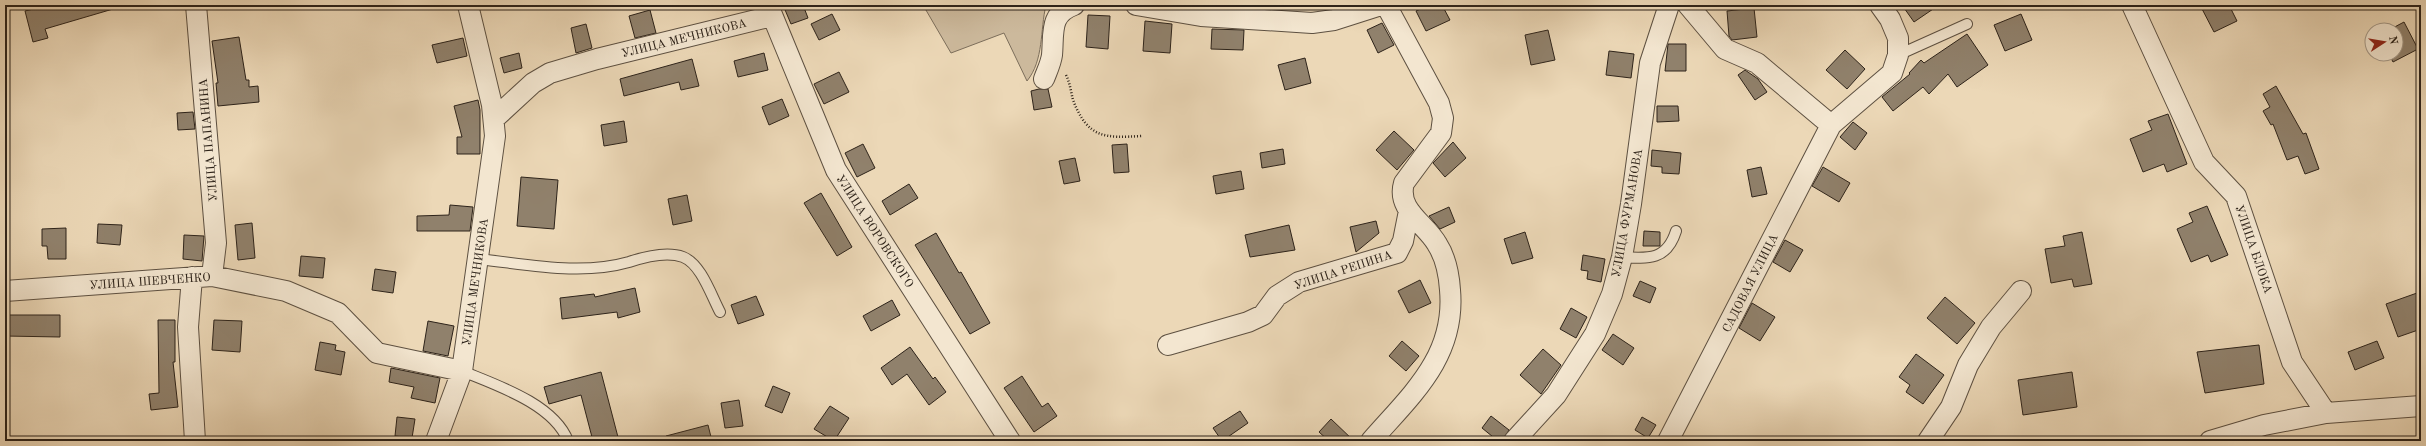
<svg xmlns="http://www.w3.org/2000/svg" width="2426" height="446" font-family="'Old Standard TT',serif">
  <rect width="100%" height="100%" fill="#ecd8b7"/>
  <filter id="stains"><feTurbulence type="fractalNoise" baseFrequency=".005" numOctaves="4"/><feColorMatrix values="0 0 0 0 .2 0 0 0 0 .09 0 0 0 0 .02 0 0 0 .5 -.17"/></filter>
  <radialGradient id="worn" r=".72"><stop offset=".6" stop-color="#630" stop-opacity="0"/><stop offset="1" stop-color="#630" stop-opacity=".3"/></radialGradient>
  <path fill="#ccb99c" stroke="#7c6e5b" d="M923 5H1046C1040 30 1044 60 1027 81L1004 33 951 53Z
    M1207 5H1286L1235 9Z"/>
  <path fill="#90816c" stroke="#2d231a" d="M50 5H113V9L45 29 48 38 33 42 25 11Z
    M783 5H803L808 18 791 24Z
    M1429 5H1442L1450 20 1426 31 1416 11Z
    M1902 5H1939L1914 22Z
    M2200 5H2229L2237 21 2214 32Z
    M1754 8 1757 37 1732 40 1729 36 1727 11Z
    M650 10 656 33 635 38 629 16Z
    M832 14 840 30 819 40 811 24Z
    M2021 14 2032 40 2005 51 1994 25Z
    M1088 15 1110 16 1108 49 1086 47Z
    M1145 21 1172 24 1170 53 1143 51Z
    M2404 22 2418 49 2393 62 2389 54H2396V30H2389Z
    M1382 23 1394 45 1378 53 1367 30Z
    M586 24 592 48 576 53 571 28Z
    M1212 29 1244 30 1243 50 1211 49Z
    M1548 30 1555 60 1531 65 1525 35Z
    M1967 34 1988 65 1957 87 1948 74 1929 94 1923 87 1893 111 1882 97 1910 74 1909 73 1921 60 1924 63Z
    M239 37 246 80H249V87L258 86 259 102 218 106 216 83H218L212 41Z
    M463 38 467 56 437 63 432 45Z
    M1668 44H1686V71H1665Z
    M1845 50 1865 69 1847 89 1826 70Z
    M1609 51 1634 54 1631 78 1606 75Z
    M519 53 522 68 504 73 500 58Z
    M764 53 768 70 738 77 734 61Z
    M1305 58 1311 83 1285 90 1278 65Z
    M692 59 699 86 681 90 679 82 624 96 620 79Z
    M1745 70 1758 79 1767 92 1755 100 1738 75Z
    M839 72 849 92 824 104 814 84Z
    M2276 86 2303 134 2306 133 2319 169 2305 174 2298 156 2287 160 2273 124 2271 125 2263 111 2270 107 2263 94Z
    M1039 89H1048L1052 107 1034 110 1031 91Z
    M782 99 789 116 769 125 762 107Z
    M478 100 480 110V154H457V137H462L454 106Z
    M1657 106H1678L1679 121 1657 122Z
    M193 112 195 129 178 130 177 113Z
    M2168 114 2187 164 2167 172 2164 164 2143 172 2130 139 2152 130 2148 121Z
    M624 121 627 142 604 146 601 125Z
    M1853 122 1867 133 1855 150 1840 137Z
    M1394 131 1414 150 1397 170 1376 150Z
    M1453 142 1466 158 1445 177 1433 163Z
    M863 144 875 168 857 177 845 153Z
    M1127 144 1129 172 1114 173 1112 145Z
    M1283 149 1285 164 1262 168 1260 153Z
    M1652 150 1681 153 1679 174 1662 173V167L1651 166Z
    M1075 158 1080 181 1064 184 1059 161Z
    M1761 167 1767 194 1752 197 1747 170Z
    M1823 167 1850 183 1839 202 1812 186Z
    M1241 171 1244 189 1216 194 1213 176Z
    M521 177 558 180 554 229 517 226Z
    M909 184 918 198 890 215 882 201Z
    M821 193 852 247 837 256 804 203Z
    M687 195 692 221 673 225 668 199Z
    M450 205 473 207 470 231H417V216L449 215Z
    M2207 206 2228 255 2211 262 2208 255 2191 262 2177 229 2193 222 2189 213Z
    M1449 207 1455 222 1440 229 1429 216Z
    M1376 221 1379 233 1356 252 1350 227Z
    M252 223 255 258 238 260 235 225Z
    M98 224 122 225 120 245 97 243Z
    M1289 225 1295 250 1250 257 1245 235Z
    M66 228V259H48L47 246H42V229Z
    M1644 231 1660 232V246H1643Z
    M1525 232 1533 258 1512 264 1504 239Z
    M2082 232 2092 284 2074 287 2072 279 2051 283 2045 249 2065 246 2063 236Z
    M936 233 959 273 961 272 990 323 970 334 915 245Z
    M184 235 204 236 202 261 183 259Z
    M1785 240 1803 250 1790 272 1773 262Z
    M1583 255 1605 259 1601 282 1587 279 1588 271 1581 270Z
    M301 256 325 258 323 278 299 276Z
    M375 269 396 272 393 293 372 290Z
    M1420 280 1431 303 1409 313 1398 291Z
    M1640 281 1656 288 1650 303 1633 296Z
    M635 288 640 312 618 318 617 312 562 319 560 298 594 294 595 297Z
    M2417 293 2421 303V329L2398 337 2386 304Z
    M756 296 764 315 738 324 731 305Z
    M1945 297 1975 323 1957 344 1927 318Z
    M892 300 900 315 871 331 863 316Z
    M1752 303 1775 317 1760 341 1739 328Z
    M1571 308 1587 317 1576 338 1560 329Z
    M5 315H60V337L5 336Z
    M158 320H175V362H173L178 407 151 410 149 394 159 393Z
    M214 320 242 321 240 352 212 350Z
    M428 321 454 326 448 356 423 351Z
    M1613 334 1634 348 1623 365 1602 350Z
    M1402 341 1419 356 1406 371 1389 356Z
    M2377 341 2384 358 2355 370 2348 352Z
    M320 342 336 345 335 350 345 352 341 375 315 370Z
    M2259 345 2264 384 2205 393 2197 352Z
    M910 347 933 379 935 377 946 392 929 405 907 374 892 385 881 368Z
    M1543 349 1561 365 1541 394 1520 375Z
    M1916 354 1944 375 1923 404 1906 392 1910 385 1899 377Z
    M391 368 440 378 435 403 411 398 414 387 389 382Z
    M601 372 619 441H593L581 395 549 404 544 387Z
    M2072 372 2077 407 2023 415 2018 380Z
    M1022 376 1042 407 1048 403 1057 416 1034 432 1004 388Z
    M773 386 790 393 782 413 765 406Z
    M739 400 743 426 725 428 721 403Z
    M830 406 849 418 834 441 814 429Z
    M1240 411 1248 423 1222 441 1213 428Z
    M1491 416 1509 430 1503 441H1498L1482 428Z
    M397 417 415 419 412 438 395 436Z
    M1642 417 1656 425 1648 438 1635 430Z
    M1331 419 1354 441H1329L1319 432Z
    M708 425 712 441H666V436Z"/>
  <g fill="none" stroke-linecap="round" stroke-linejoin="round">
    <defs>
      <path id="lane" d="M1898 55 1967 24
        M1622 257C1649 259 1667 260 1676 231
        M478 259C527 264 580 276 629 262 644 257 667 251 683 257 701 264 711 295 720 312
        M462 371C496 385 554 404 568 441"/>
      <path id="street" d="M196 5 216 243 212 276
        M768 5 836 170 1010 441
        M1136 5 1201 16 1312 23 1334 20 1381 5
        M1688 5 1725 49 1757 63 1831 125
        M2132 5 2204 162 2236 196 2292 362 2326 413
        M1044 79C1047 71 1051 63 1052 55 1054 33 1049 14 1074 5
        M495 118 533 83 550 73 597 59 772 16
        M192 277 188 327 195 441
        M5 291 212 276 286 291 338 313 377 353 462 371
        M1168 345 1248 322 1263 315 1277 296 1299 282 1397 253 1403 241 1409 211
        M436 441 462 371 495 136 492 105 468 5
        M1371 441C1411 395 1456 357 1450 290 1449 274 1446 258 1437 244 1426 224 1396 210 1404 183L1441 133 1443 118 1439 103 1386 5
        M1514 441 1556 395 1595 334 1612 294 1622 257 1631 204 1650 63 1669 5
        M1668 441 1831 125 1892 73 1898 55V38L1890 19 1880 5
        M1928 441 1951 407 1968 365 1991 327 2021 291
        M2210 441 2264 425 2326 413 2421 406"/>
    </defs>
    <use href="#lane" stroke="#5d5041" stroke-width="12"/>
    <use href="#street" stroke="#5d5041" stroke-width="22"/>
    <path stroke="#2d231a" stroke-width="2.5" stroke-dasharray="1 2" stroke-linecap="butt" d="M1066 75C1070 83 1071 92 1073 100 1088 139 1105 138 1142 136"/>
    <use href="#lane" stroke="#f3e6d0" stroke-width="10"/>
    <use href="#street" stroke="#f3e6d0" stroke-width="20"/>
  </g>
  <g text-anchor="middle" stroke-width="3" stroke-linejoin="round" paint-order="stroke">
    <g font-size="12" fill="#2d231a" stroke="#f3e6d0">
      <text transform="translate(684 38) rotate(-14)" y="4">УЛИЦА МЕЧНИКОВА</text>
      <text transform="translate(208 140) rotate(-95)" y="4">УЛИЦА ПАПАНИНА</text>
      <text transform="translate(1627 213) rotate(-80)" y="4">УЛИЦА ФУРМАНОВА</text>
      <text transform="translate(875 231) rotate(57)" y="4">УЛИЦА ВОРОВСКОГО</text>
      <text transform="translate(2254 249) rotate(71)" y="4">УЛИЦА БЛОКА</text>
      <text transform="translate(1343 270) rotate(-18)" y="4">УЛИЦА РЕПИНА</text>
      <text transform="translate(150 281) rotate(-4)" y="4">УЛИЦА ШЕВЧЕНКО</text>
      <text transform="translate(475 282) rotate(-82)" y="4">УЛИЦА МЕЧНИКОВА</text>
      <text transform="translate(1750 283) rotate(-63)" y="4">САДОВАЯ УЛИЦА</text>
    </g>
  </g>
  <rect width="2426" height="446" fill="none" stroke="#ecd8b7" stroke-width="20"/>
  <rect x="6" y="6" width="2414" height="434" fill="none" stroke="#2d231a" stroke-width="2"/>
  <rect x="10" y="10" width="2406" height="426" fill="none" stroke="#2d231a"/>
  <g transform="translate(2384 42) rotate(78)"><circle r="19" fill="#f3e6d0" stroke="#a49887"/>
  <path d="M0-3L7 15L0 10L-7 15Z" fill="#8f2418"/>
  <text y="-6" font-size="11" font-weight="bold" text-anchor="middle" fill="#2d231a">N</text>
  </g>
  <rect width="100%" height="100%" filter="url(#stains)"/>
  <rect width="100%" height="100%" fill="url(#worn)"/>
</svg>
